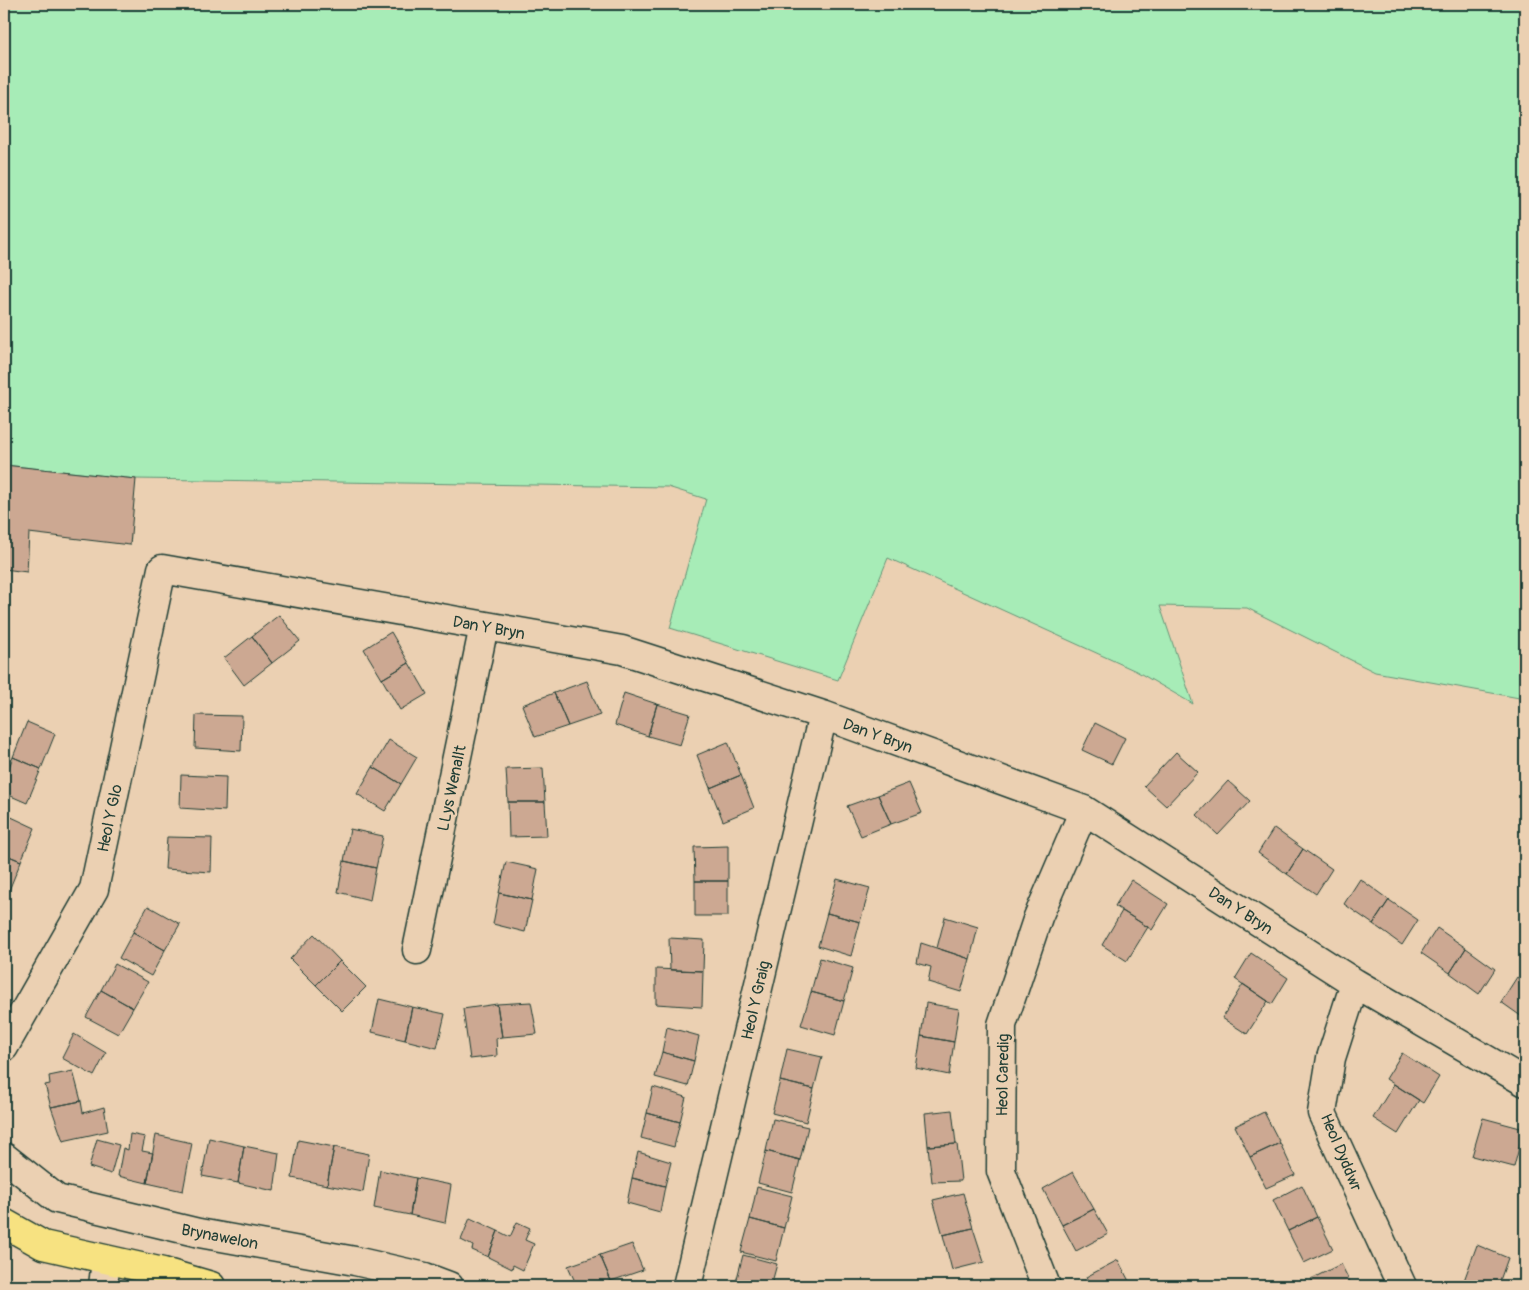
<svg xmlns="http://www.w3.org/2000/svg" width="1529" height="1290" font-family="Pangolin,sans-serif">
  <rect width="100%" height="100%" fill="#ebd0b2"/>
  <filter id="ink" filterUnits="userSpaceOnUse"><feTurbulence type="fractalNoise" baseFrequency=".02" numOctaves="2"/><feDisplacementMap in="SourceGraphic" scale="10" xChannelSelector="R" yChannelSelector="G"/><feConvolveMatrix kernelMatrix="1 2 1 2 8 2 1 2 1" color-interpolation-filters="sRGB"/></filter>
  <g filter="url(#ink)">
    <path fill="#a7ecb7" stroke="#639476" d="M4 4H1525V699L1375 672 1247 608 1160 606 1193 704 1136 671 888 558 838 680 670 628 706 499 668 487 136 479 4 465Z"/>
    <path fill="#cca892" stroke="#1f3d34" d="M4 465 136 479 130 545 29 533 27 572 4 569Z
      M279 615 300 641 272 663 252 636Z
      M391 632 409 663 382 679 364 649Z
      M252 636 272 663 244 685 224 658Z
      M409 663 427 694 400 710 382 679Z
      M587 681 600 715 568 726 554 693Z
      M554 693 568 726 535 737 522 705Z
      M624 693 657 704 648 736 615 725Z
      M657 704 690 714 680 745 648 736Z
      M196 715 242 716 241 751 195 748Z
      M27 722 55 734 41 769 13 757Z
      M1095 723 1125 738 1112 764 1082 750Z
      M389 740 417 757 401 784 373 767Z
      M728 742 741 775 710 788 697 755Z
      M1176 752 1198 772 1166 806 1144 786Z
      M13 757 41 769 27 803 4 793V780Z
      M373 767 401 784 385 811 357 794Z
      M543 768 545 802H508L506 769Z
      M181 775 226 777 225 811 180 808Z
      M741 775 754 808 723 821 710 788Z
      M1228 781 1250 801 1218 835 1197 815Z
      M909 783 922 813 891 824 878 795Z
      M878 795 891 824 861 836 847 806Z
      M508 802H545L547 836 509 837Z
      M7 815 35 828 21 861 4 854V823Z
      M1274 828 1303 849 1287 874 1258 853Z
      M350 829 383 836 376 868 344 861Z
      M167 837 212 838 211 872 165 869Z
      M728 846V881H695L694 847Z
      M1303 849 1332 869 1316 894 1287 874Z
      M4 854 21 861 7 895 4 894Z
      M344 861 376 868 370 900 338 892Z
      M506 862 538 869 532 900 499 893Z
      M837 879 870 888 860 922 827 913Z
      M1360 879 1389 900 1373 924 1344 904Z
      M1131 880 1168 904 1152 930 1115 906Z
      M695 881H728V916H695Z
      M499 893 532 900 525 932 493 924Z
      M1389 900 1418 920 1402 945 1373 924Z
      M148 906 180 924 165 950 133 932Z
      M1122 911 1148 927 1127 961 1102 945Z
      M827 913 860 922 851 956 818 946Z
      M945 917 978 927 970 959 937 948Z
      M1437 928 1466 948 1450 973 1421 953Z
      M133 932 165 950 151 976 119 958Z
      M314 934 340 961 316 985 290 959Z
      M669 938 704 940 703 971 670 970Z
      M921 943 970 959 961 992 928 982 931 967 917 963Z
      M1466 948 1495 969 1479 994 1450 973Z
      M1251 953 1288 978 1272 1004 1235 979Z
      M820 958 853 968 844 1001 811 992Z
      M340 961 366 987 342 1011 316 985Z
      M115 964 148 982 133 1008 101 990Z
      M656 969 703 971 702 1007 656 1004Z
      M1517 977 1525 983V1019L1501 1002Z
      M1243 984 1268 1001 1247 1034 1222 1018Z
      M101 990 133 1008 118 1034 86 1017Z
      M811 992 844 1001 835 1035 801 1025Z
      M379 999 412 1007 405 1040 372 1032Z
      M531 1002 537 1034 502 1037 497 1004Z
      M926 1003 959 1009 954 1042 921 1036Z
      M497 1004 502 1037 496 1038 497 1056 470 1059 463 1009Z
      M412 1007 445 1014 437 1048 405 1040Z
      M667 1027 699 1036 694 1061 662 1052Z
      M74 1034 106 1053 94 1076 62 1058Z
      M921 1036 954 1042 949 1075 916 1068Z
      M787 1049 822 1057 814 1089 780 1081Z
      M662 1052 694 1061 688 1086 655 1077Z
      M1402 1053 1439 1077 1423 1103 1386 1079Z
      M73 1071 81 1101 51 1107 45 1085 50 1084 49 1076Z
      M780 1081 814 1089 806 1122 772 1113Z
      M1394 1084 1419 1100 1398 1134 1373 1118Z
      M653 1087 686 1097 680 1122 647 1113Z
      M81 1101 83 1113 104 1107 108 1131 63 1141 51 1107Z
      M952 1110 956 1144 928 1146 925 1113Z
      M1264 1112 1280 1143 1250 1157 1235 1126Z
      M647 1113 680 1122 674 1147 641 1138Z
      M1483 1118 1524 1129 1514 1167 1472 1156Z
      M773 1119 808 1127 800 1160 766 1151Z
      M130 1134 145 1137 142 1151 153 1153 147 1183 118 1176 123 1148 128 1150Z
      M156 1135 192 1143 183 1191 147 1183Z
      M209 1138 244 1146 238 1183 202 1176Z
      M97 1139 119 1145 111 1174 89 1167Z
      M298 1140 334 1147 327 1185 292 1178Z
      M1280 1143 1295 1175 1266 1188 1250 1157Z
      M957 1144 961 1181 932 1182 928 1146Z
      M244 1146 279 1153 274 1191 238 1183Z
      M334 1147 369 1154 363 1192 327 1185Z
      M766 1151 800 1160 792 1192 758 1183Z
      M638 1152 671 1162 665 1186 632 1178Z
      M380 1170 416 1178 410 1215 374 1208Z
      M1073 1172 1094 1209 1062 1225 1043 1189Z
      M416 1178 451 1185 445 1223 410 1215Z
      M632 1178 665 1186 660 1212 627 1203Z
      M1302 1185 1317 1217 1288 1231 1273 1200Z
      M757 1187 792 1196 784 1228 750 1219Z
      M963 1193 973 1228 943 1235 933 1200Z
      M1094 1209 1108 1234 1076 1251 1062 1225Z
      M1317 1217 1333 1249 1304 1263 1288 1231Z
      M470 1218 498 1231 488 1257 472 1250 473 1246 461 1240Z
      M750 1219 784 1228 776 1261 741 1252Z
      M517 1222 530 1228 525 1240 534 1244 523 1270 513 1265 512 1269 488 1257 498 1231 510 1237Z
      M973 1228 984 1262 952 1270 943 1235Z
      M632 1244 643 1270 611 1281 600 1255Z
      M1477 1245 1508 1258 1498 1286H1462Z
      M600 1255 611 1281 598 1286H577L568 1266Z
      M743 1255 777 1264 771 1286H735Z
      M1118 1260 1131 1285 1091 1286 1086 1277Z
      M1341 1264 1352 1286H1315L1311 1279Z"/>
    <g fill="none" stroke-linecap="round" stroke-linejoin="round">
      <defs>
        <path id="minor" d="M417 950 484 626
          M1355 983 1331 1058 1322 1113 1402 1286
          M4 1047 94 889 162 569 622 650 823 715 1084 810 1355 983 1525 1082
          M4 1157 57 1199 199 1233 355 1261 425 1277 449 1286
          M103 1286 106 1260
          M687 1286 823 715
          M1046 1286 1001 1171 1002 1025 1038 917 1084 810"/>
        <path id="major" d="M4 1223 43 1245 163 1272 211 1286"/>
      </defs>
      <use href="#minor" stroke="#1f3d34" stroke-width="31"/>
      <use href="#major" stroke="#1f3d34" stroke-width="31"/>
      <use href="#minor" stroke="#ebd0b2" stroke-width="28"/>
      <use href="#major" stroke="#f7e281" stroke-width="28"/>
    </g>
  </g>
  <g text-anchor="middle" stroke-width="5" stroke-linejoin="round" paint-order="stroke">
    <g font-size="16" fill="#1f3d34" stroke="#ebd0b2">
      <text transform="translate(489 627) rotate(10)" y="6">Dan Y Bryn</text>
      <text transform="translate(878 735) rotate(20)" y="6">Dan Y Bryn</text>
      <text transform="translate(451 788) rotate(-78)" y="6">LLys Wenallt</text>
      <text transform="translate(109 818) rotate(-78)" y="6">Heol Y Glo</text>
      <text transform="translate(1241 910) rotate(33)" y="6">Dan Y Bryn</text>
      <text transform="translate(755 1000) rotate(-77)" y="6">Heol Y Graig</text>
      <text transform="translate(1002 1075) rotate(-89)" y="6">Heol Caredig</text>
      <text transform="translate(1342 1152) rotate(67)" y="6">Heol Dyddwr</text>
      <text transform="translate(220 1236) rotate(11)" y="6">Brynawelon</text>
    </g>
  </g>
  <rect width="1529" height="1290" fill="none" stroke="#ebd0b2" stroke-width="20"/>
  <rect x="10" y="10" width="1509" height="1270" fill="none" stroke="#1f3d34" stroke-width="2" filter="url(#ink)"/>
</svg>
